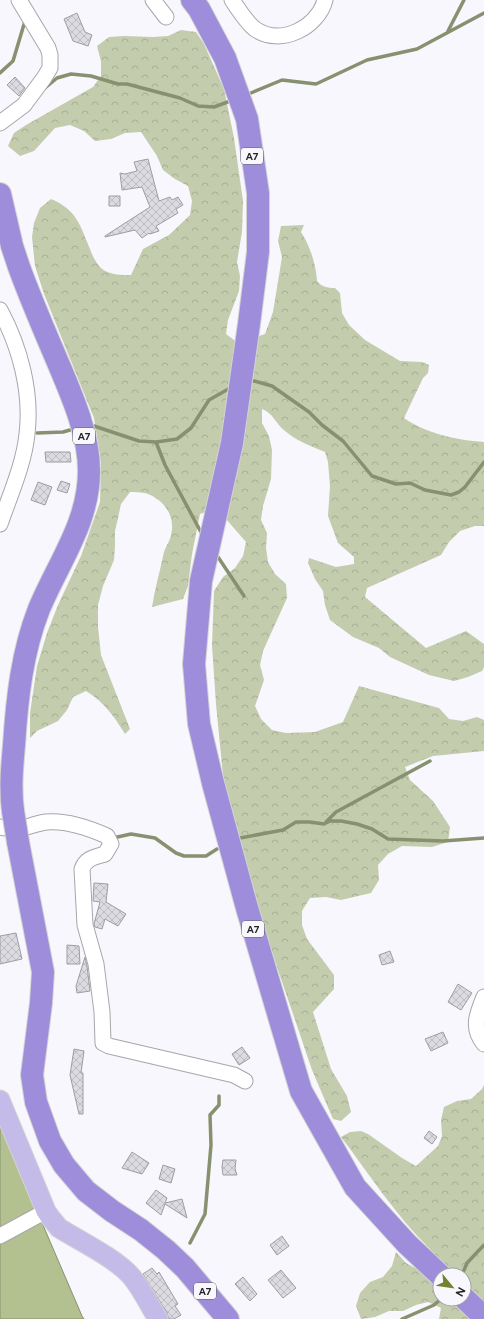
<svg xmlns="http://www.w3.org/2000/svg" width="484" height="1319" font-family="Figtree,sans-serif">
  <defs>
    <pattern id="forest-crowns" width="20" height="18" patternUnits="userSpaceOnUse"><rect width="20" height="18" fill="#c4ccae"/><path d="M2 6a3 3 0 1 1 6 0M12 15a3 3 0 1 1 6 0" fill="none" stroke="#a8af96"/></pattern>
    <pattern id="building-cross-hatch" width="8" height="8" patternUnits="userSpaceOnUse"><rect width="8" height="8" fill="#dcdbe1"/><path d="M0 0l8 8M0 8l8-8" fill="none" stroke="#bcbcc1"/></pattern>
  </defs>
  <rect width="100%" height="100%" fill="#f8f7fd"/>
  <path fill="url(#forest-crowns)" fill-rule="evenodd" d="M181 30 196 32 204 44 224 89 234 138 243 201 242 232 237 262 240 276 239 291 228 320 226 334 238 343 265 334 273 312 282 257 278 241 281 226 304 225 301 232C310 246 316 264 317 281 322 287 327 288 335 288L340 293 342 313 349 325 365 340 400 361 422 362 429 365 428 373 423 378 404 418C427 434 457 440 484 442V526H475L460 531 449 542 441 555 367 588 365 597 426 648 466 631 484 644V667L482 671 468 677 454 681 429 675 390 657 379 648 353 637 330 620 325 605 323 591 315 579 308 563 309 558 336 567 354 564V557L338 543 328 516 330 486 328 462 325 452C310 446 297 441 285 431 276 424 273 413 262 409V423L269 436 272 450 271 479 263 506 261 520 267 533 266 548 268 562 275 574 286 584 287 598 263 651 260 665 264 680 255 706 261 719 272 730 286 733 315 732 343 722 359 686 439 708 449 719 463 721 477 717 484 720V751L433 756 405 767 410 780 433 801 450 827 448 842 432 847 402 846 388 854 378 865 379 880 371 893 341 900 326 897 310 898 302 911V925L307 939 334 975V989L313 1012 331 1069 347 1096 351 1112 341 1121 333 1119 312 1070 256 905 224 786 216 704 212 646 214 591 223 577 235 568 243 556 246 542 226 519 215 509 200 514 192 554 188 586 183 599 152 607C155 588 160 571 164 552 166 546 170 541 171 535 176 516 164 499 145 493 140 492 135 492 130 492L121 504 118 518 115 531V546L114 560 103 586 98 605V627L101 655 130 729 125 734C114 716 104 702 86 691L73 697 67 710 58 721 37 731 30 738V713L37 666 47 633 58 605 81 556 100 502 101 463 94 418 44 294 35 266 32 237 34 223 40 208 51 199C77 210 80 225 90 249 92 255 96 263 101 268 108 275 122 275 131 275L143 249 169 235 190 215 192 201 188 186 175 179 163 170 157 156 141 132 125 133 111 139 95 141 84 131 70 125 55 128 34 151 20 156 8 146 14 133 26 125 93 87 101 76V61L97 46 109 37 124 36 153 37 168 36Z
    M484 1085V1319H439L441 1308 428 1302 416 1305 403 1311H389L375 1317 361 1319 356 1306 360 1293 370 1282 383 1277 392 1266 396 1252 406 1263 415 1268 430 1249C396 1216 370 1175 341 1137L350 1132 361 1131 368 1134 402 1158 416 1166 438 1146 442 1136 441 1120 444 1107 457 1101 471 1099 482 1089ZM440 1275H464V1299H440Z"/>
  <path fill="#b3c08f" stroke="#88916f" d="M0 1125 82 1316 84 1319H0Z"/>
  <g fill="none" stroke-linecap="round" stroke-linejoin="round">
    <path stroke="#88916f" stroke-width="3.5" d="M448 31 464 0
      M0 73 13 61 25 21
      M45 88 57 78 71 74 91 76 118 84H127L180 98 198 106 214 107 233 100
      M246 95 282 80 316 84 367 60 417 49 484 13
      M247 381H254L272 386 309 412 322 425 343 441 372 476 396 484 410 483 425 490 451 495 459 492 465 487 484 462
      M94 426 139 441 156 442 177 439 191 428 209 400 232 387
      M37 433 63 432 70 430
      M156 442 165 465 203 536
      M216 554 244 596
      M326 822 336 812 430 761
      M113 838 131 834 155 838 176 853 184 856H206L217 849
      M240 838 283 830 296 822H310L324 824 330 821H341L357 824 372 829 388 839 443 841 484 838
      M190 1243 205 1214 211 1145 210 1115 219 1105V1096
      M462 1275 467 1263 484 1245
      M402 1319 434 1305 441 1299"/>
  </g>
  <path fill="url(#building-cross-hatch)" stroke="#9e9da3" d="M77 13 85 32 92 35 88 46 73 41 64 19Z
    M15 77 25 88 19 96 7 85Z
    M148 159 159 201 170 197 172 200 178 197 183 205 176 209 178 213 156 226 159 231 150 234 149 233 142 238 135 230 105 237V236L150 207 142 187 122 190 120 173 125 174 137 171 134 162Z
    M109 196H120V206H109Z
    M45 452H70L71 462H46Z
    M61 481 70 484 67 493 57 490Z
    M38 482 52 487 45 505 31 500Z
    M94 883 108 884 106 902 126 914 118 926 105 919 102 929 95 927 94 924 100 902 93 901Z
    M16 933 22 959 0 964V936Z
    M67 945 79 946 80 964H67Z
    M390 951 394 962 382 965 379 955Z
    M85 957 87 966 90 991 77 993 76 986Z
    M458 984 472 993 461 1010 448 1002Z
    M443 1032 448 1043 431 1051 425 1039Z
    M242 1047 250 1058 239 1065 232 1054Z
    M74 1049 84 1051 81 1073H83V1114H79L70 1075Z
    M429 1131 437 1137 432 1144 424 1138Z
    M132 1152 149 1163 142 1174 122 1168Z
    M223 1160H236L235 1169 237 1175H223L222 1167Z
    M163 1165 175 1169 171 1183 159 1179Z
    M156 1190 167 1198 165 1203 182 1199 187 1218 165 1204 161 1215 146 1203Z
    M282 1236 289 1246 277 1255 270 1245Z
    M152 1268 157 1274 159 1272 178 1304 175 1306 181 1315 174 1319H169L167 1313 143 1274Z
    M281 1270 296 1288 283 1298 268 1280Z
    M243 1277 257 1294 250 1301 235 1284Z"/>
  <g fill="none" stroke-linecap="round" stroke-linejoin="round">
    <defs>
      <path id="minor" d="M153 0 166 17
        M232 0C239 10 246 22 255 29 281 47 318 27 325 0
        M0 123 24 105 44 78 50 68V55L48 48 19 0
        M0 310C20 347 32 392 27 434 24 464 10 495 0 524
        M0 827 5 828
        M27 827C33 825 40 823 46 822 66 820 89 828 107 836L111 844 105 854C95 857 86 858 82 869L85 925 96 964 102 1012 103 1043 109 1046 234 1075 245 1081
        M484 997C477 1014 471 1028 484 1044
        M0 1236 46 1211"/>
      <path id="major" d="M0 1100 46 1211 50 1217 59 1228C80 1241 115 1258 131 1276 142 1289 149 1305 158 1319"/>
      <path id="highway" d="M192 0 199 9 225 58 247 119 258 193V252L249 324 232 443 201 581 194 664 199 724 213 783 247 908 301 1091 355 1187 407 1244 440 1275
        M0 194 12 246 19 267C31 300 45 332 59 365 73 398 89 435 89 471 89 523 58 563 39 609 22 652 17 699 14 745 12 768 10 788 13 811
        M18 842 43 972 41 1003 32 1075 36 1102 50 1141 64 1165 86 1191 112 1211 141 1230 166 1250 185 1268 228 1319
        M464 1298 484 1317"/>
    </defs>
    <use href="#minor" stroke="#a7a6ab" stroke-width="17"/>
    <use href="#major" stroke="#d3d3d3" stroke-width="21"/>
    <use href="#highway" stroke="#d3d3d3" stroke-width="24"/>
    <use href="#minor" stroke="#fff" stroke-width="15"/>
    <use href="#major" stroke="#c5bbe9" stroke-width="19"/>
    <use href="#highway" stroke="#9e8dda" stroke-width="22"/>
    <defs>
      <path id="highway-bridge" d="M13 811 18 842"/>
    </defs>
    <use href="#highway-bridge" stroke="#d3d3d3" stroke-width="24" stroke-linecap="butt"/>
    <use href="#highway-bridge" stroke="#9e8dda" stroke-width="22"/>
  </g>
  <g text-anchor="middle" stroke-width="3" stroke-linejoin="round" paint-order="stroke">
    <g fill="#f8f7fd" stroke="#636366" stroke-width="1">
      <rect x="241" y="148" width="22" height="16" rx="3"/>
      <rect x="73" y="428" width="22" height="16" rx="3"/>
      <rect x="242" y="921" width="22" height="16" rx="3"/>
      <rect x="194" y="1283" width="22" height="16" rx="3"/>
    </g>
    <g font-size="10" font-weight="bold" fill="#232325">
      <text x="252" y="160">A7</text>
      <text x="84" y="440">A7</text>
      <text x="253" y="933">A7</text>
      <text x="205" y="1295">A7</text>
    </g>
  </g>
  <g transform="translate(452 1287) rotate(119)"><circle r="19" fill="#f8f7fd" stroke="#a3a2a7"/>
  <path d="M0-3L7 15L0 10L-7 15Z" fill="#728231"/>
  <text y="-6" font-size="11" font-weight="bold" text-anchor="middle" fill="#232325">N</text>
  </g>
</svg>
